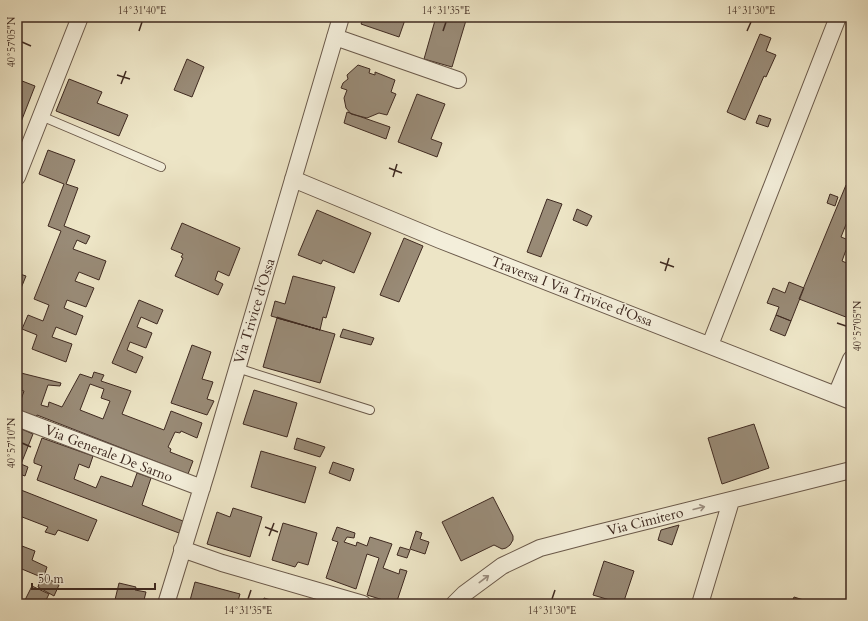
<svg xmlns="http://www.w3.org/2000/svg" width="868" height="621" font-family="Cardo,serif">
  <rect width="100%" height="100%" fill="#ede5c6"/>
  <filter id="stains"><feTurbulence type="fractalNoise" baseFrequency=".005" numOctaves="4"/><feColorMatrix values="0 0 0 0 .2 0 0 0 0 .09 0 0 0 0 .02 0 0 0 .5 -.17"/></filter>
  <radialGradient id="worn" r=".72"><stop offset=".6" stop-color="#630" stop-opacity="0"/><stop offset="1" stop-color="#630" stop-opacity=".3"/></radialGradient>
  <path fill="#998b77" stroke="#3f2a21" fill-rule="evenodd" d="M364 17H406L399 37 361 24Z
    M436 17H467L452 67 424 59Z
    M812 17H826L819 20Z
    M760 34 771 38 766 51 776 55 766 77 764 76 745 120 727 112Z
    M187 59 204 67 192 97 174 90Z
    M358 65 370 69 369 73 375 75V72L395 80 391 92 396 94 387 115 379 113 367 118 351 114 346 108 344 98 347 90 341 88 343 83 348 79 347 75Z
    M17 79 35 86 19 127 17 126Z
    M69 79 102 92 97 103 128 115 119 136 56 111Z
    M417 94 445 104 431 139 442 143 437 157 398 142Z
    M347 112 390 127 386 139 344 123Z
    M759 115 771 119 768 127 756 123Z
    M48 150 75 160 66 184 78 188 64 226 90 236 86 244 77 240 73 249 106 261 99 280 79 272 75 281 94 288 86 307 67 300 64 308 83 316 76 335 56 327 52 337 72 344 66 362 32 349 37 335 22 329 28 315 43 321 49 305 34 299 61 231 48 226 64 184 39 174Z
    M846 185 851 187V212L841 237 851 241V252L846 250 842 261 851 265V319L799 299Z
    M830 194 838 197 835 206 827 203Z
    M547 199 562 204 541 257 527 252Z
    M577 209 592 216 587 226 573 220Z
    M317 210 371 233 354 273 323 260 321 264 298 255Z
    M182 223 240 248 229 276 218 271 215 280 223 284 218 295 175 276 183 258 181 257 183 254 171 249Z
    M404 238 423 246 399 302 380 295Z
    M17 273 26 276 17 298Z
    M293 276 335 287 326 318 323 317 320 330 271 316 275 301 285 304Z
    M789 282 804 288 791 321 776 315 779 307 767 303 773 288 785 293Z
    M139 300 163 310 157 324 141 317 137 327 152 333 146 348 130 342 127 350 143 357 136 373 112 363Z
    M776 315 791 321 785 336 770 330Z
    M277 317 320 330 277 318Z
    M277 318 335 334 320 383 263 367Z
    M343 329 374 338 371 345 340 337Z
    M192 345 211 352 202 379 213 382 207 399 214 401 207 415 171 403Z
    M17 372 61 383 60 386 48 385 41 405 48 407 49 402 62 407 80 374 92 378 94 372 104 375 101 381 131 391 122 414 164 430 171 411 202 423 197 438 181 431 180 433 175 432 168 447 171 449 170 452 193 461 188 474 37 415 35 418 17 411 24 391 17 389ZM90 384 104 389 101 398 110 401 103 419 80 410Z
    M254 390 297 403 287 437 243 424Z
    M754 424 769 468 722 484 708 438Z
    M17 427 33 434 21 464 28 467 25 476 17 473Z
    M42 438 93 456 89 468 79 464 74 479 96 488 101 476 132 487 137 473 151 478 142 505 183 521 179 533 37 480 42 466 34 463V460Z
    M297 438 325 447 320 457 294 449Z
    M261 451 316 467 305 503 251 487Z
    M333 462 354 469 350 481 329 473Z
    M21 490 97 520 88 541 58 530 55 535 45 532 48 527 17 515V501Z
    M493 497 513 536V540L510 545 506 548 502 549 494 545 461 561 442 522Z
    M233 508 262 517 250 557 207 544 217 512 230 517Z
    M283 523 317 533 308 565 298 562 295 567 272 560Z
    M679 525 672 545 658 540 661 530Z
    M337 527 355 533 354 538 347 537 344 542 356 546 357 542 367 546 370 537 392 544 383 568 399 574 400 569 407 571 396 604 367 595 379 558 367 554 356 589 326 578 338 542 332 540Z
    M416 531 422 533 420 539 429 542 425 554 410 549Z
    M22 546 35 551 32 560 47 567 44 576 59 585 54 596 38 587 41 577 17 567Z
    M400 547 410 550 407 558 397 555Z
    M604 561 634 571 623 604 593 595Z
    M195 582 240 594 237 604H189Z
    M119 583 136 587 135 590 146 592 143 604H114Z
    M32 586 49 594 44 604H23Z
    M794 597 810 602V604H791Z
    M264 598 284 604H262Z"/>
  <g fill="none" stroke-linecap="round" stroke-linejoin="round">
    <defs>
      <path id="lane" d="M41 116 161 167
        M237 368 370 410"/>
      <path id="street" d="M335 37 458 80
        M17 177 80 17
        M293 179 440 240 851 401
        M710 345 838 17
        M836 395 851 359
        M17 418 202 488
        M182 549 222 563 363 604
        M166 604 207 471 341 17
        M454 604 464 594 502 566 540 548 590 535 851 470
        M700 604 731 501"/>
    </defs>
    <use href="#lane" stroke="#6a594a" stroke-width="10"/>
    <use href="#street" stroke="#6a594a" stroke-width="18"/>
    <use href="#lane" stroke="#f3eeda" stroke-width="8"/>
    <use href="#street" stroke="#f3eeda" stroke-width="16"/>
  </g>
  <defs><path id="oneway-shaft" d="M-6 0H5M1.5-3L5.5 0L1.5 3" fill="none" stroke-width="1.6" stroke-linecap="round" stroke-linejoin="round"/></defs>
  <g stroke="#998c7e">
    <use href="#oneway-shaft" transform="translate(699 508) rotate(-14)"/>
    <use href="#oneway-shaft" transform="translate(484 579) rotate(-37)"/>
  </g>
  <path fill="none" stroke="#3f2a21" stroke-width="1.5" d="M139 31 142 22M443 31 446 22M747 31 751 22M22 42 31 46M117 75 130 79M121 84 126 71M389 168 402 173M393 177 397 164M660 262 674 267M665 271 669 258M837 323 846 326M22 443 31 447M265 527 278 532M269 536 274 523M248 599 251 590M552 599 555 590"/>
  <g text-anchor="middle" stroke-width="3" stroke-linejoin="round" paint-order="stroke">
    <g font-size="14" fill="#3f2a21" stroke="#f3eeda">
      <text transform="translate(572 291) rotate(21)" y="5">Traversa I Via Trivice d'Ossa</text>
      <text transform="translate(254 311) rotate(-73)" y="5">Via Trivice d'Ossa</text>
      <text transform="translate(109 453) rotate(21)" y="5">Via Generale De Sarno</text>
      <text transform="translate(645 521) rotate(-14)" y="5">Via Cimitero</text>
    </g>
  </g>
  <rect width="868" height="621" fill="none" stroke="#ede5c6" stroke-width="44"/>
  <path d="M32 583v6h123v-6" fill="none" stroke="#3f2a21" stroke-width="2"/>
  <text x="38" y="583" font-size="12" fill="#3f2a21" stroke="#f3eeda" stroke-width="3" paint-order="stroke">50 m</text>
  <rect x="22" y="22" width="824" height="577" fill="none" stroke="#3f2a21" stroke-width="1.5"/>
  <g font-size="10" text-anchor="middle" fill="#3f2a21">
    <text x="142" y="14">14°31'40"E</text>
    <text x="446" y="14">14°31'35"E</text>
    <text x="751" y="14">14°31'30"E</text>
    <text transform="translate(11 42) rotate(-90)" y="4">40°57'05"N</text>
    <text transform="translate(857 326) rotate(-90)" y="4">40°57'05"N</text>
    <text transform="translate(11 443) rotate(-90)" y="4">40°57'10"N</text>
    <text x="248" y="614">14°31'35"E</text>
    <text x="552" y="614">14°31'30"E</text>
  </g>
  <rect width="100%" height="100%" filter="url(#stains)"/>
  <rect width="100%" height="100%" fill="url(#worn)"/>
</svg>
